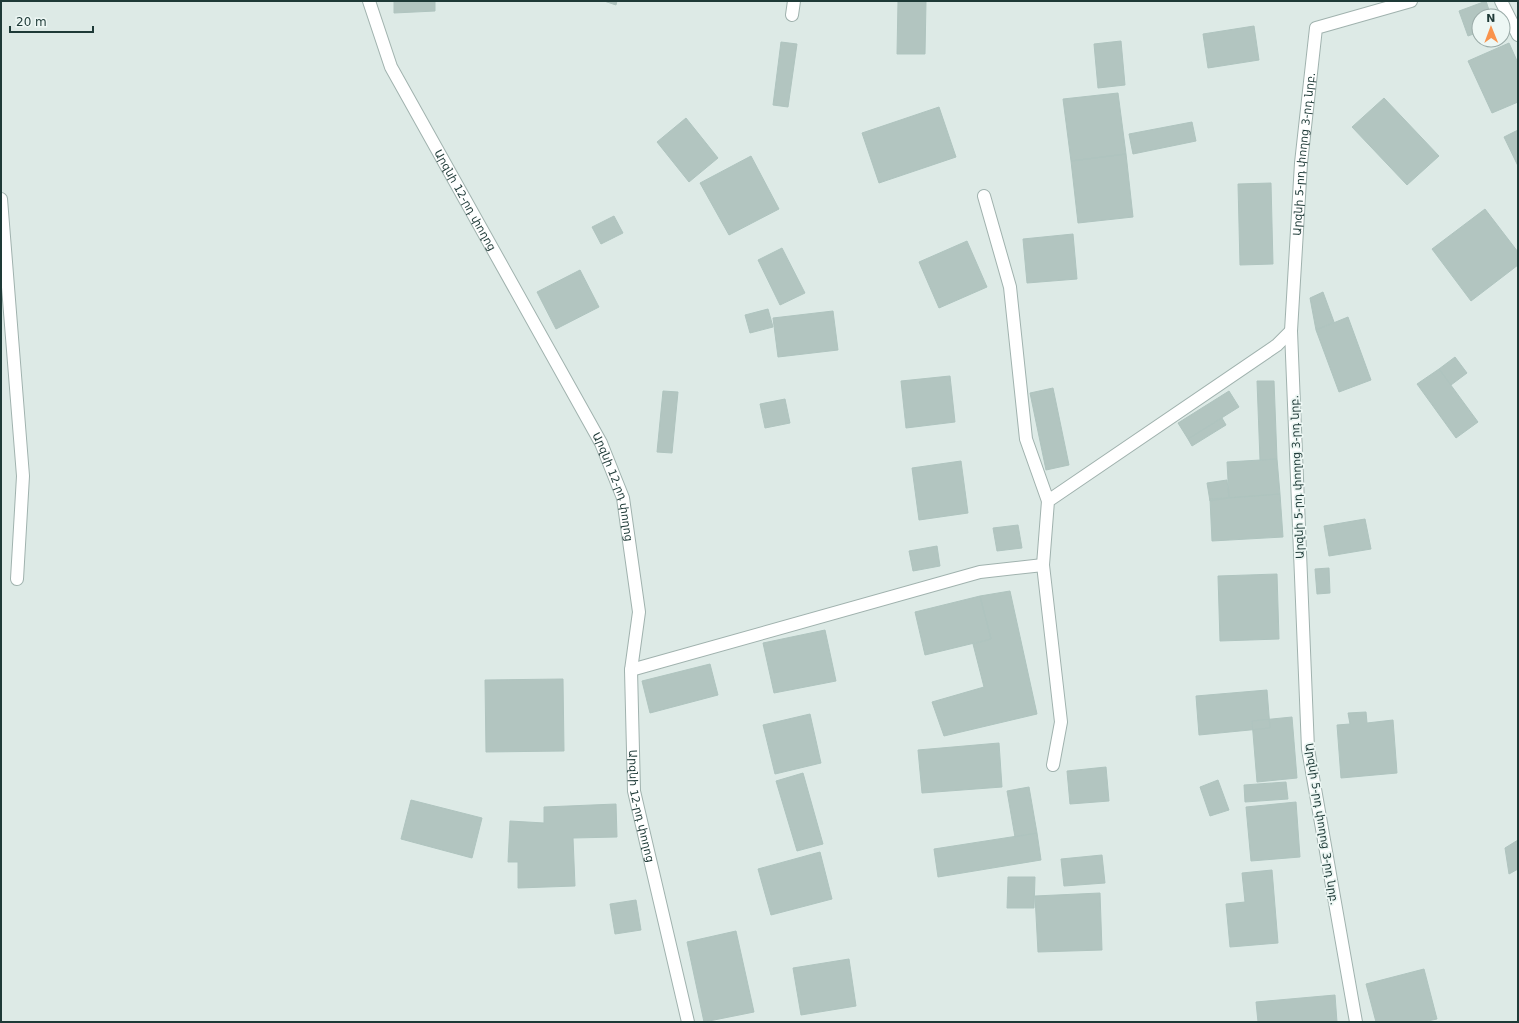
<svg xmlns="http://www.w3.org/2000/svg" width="1519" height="1023" font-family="'DejaVu Sans','Noto Sans Armenian',sans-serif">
  <rect width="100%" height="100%" fill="#ddeae6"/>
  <path fill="#b2c5c0" stroke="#afc4bf" d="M394 1H435V11L394 13Z
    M604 1H617L616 5Z
    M898 1H926L925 54H897Z
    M1486 1 1491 16H1479V32L1468 36 1459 11Z
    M1254 26 1259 60 1208 68 1203 34Z
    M1121 41 1125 85 1098 88 1094 44Z
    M781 42 797 44 788 107 773 105Z
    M1509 43 1518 63V102L1492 113 1468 61Z
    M1118 93 1126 154 1071 161 1063 99Z
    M1384 98 1439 156 1407 185 1352 127Z
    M939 107 956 157 879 183 862 133Z
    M686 118 718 158 689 182 657 142Z
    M1192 122 1196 141 1133 154 1129 134Z
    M1518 130V166L1504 137Z
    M1126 154 1133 217 1078 223 1071 161Z
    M751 156 779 209 729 235 700 183Z
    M1271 183 1273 264 1240 265 1238 184Z
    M1485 209 1518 252V265L1471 301 1432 249Z
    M614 216 623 233 601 244 592 227Z
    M1073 234 1077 279 1027 283 1023 239Z
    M967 241 987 287 939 308 919 262Z
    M782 248 805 293 780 305 758 260Z
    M580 270 599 307 556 329 537 292Z
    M1323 292 1334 322 1316 330 1310 298Z
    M768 309 773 327 750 333 745 315Z
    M833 311 838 350 778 357 773 318Z
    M1348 317 1371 380 1339 392 1316 330Z
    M1455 357 1467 373 1451 385 1439 369Z
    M1439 369 1478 422 1456 438 1417 384Z
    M950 376 955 422 906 428 901 381Z
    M1257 381H1274L1277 459 1260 460Z
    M1053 388 1069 465 1046 470 1030 393Z
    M663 391 678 392 672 453 657 452Z
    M1229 391 1239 407 1188 439 1178 423Z
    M785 399 790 423 765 428 760 404Z
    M1222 418 1226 425 1192 446 1188 439Z
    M1277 459 1280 494 1229 498 1227 462Z
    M961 461 968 513 919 520 912 468Z
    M1227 480 1229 498 1210 501 1207 483Z
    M1280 494 1283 537 1212 541 1210 499Z
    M1365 519 1371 549 1329 556 1324 526Z
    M1018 525 1022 548 997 551 993 528Z
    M937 546 940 566 913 571 909 551Z
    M1329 568 1330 593 1317 594 1315 569Z
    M1277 574 1279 639 1220 641 1218 576Z
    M1010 591 1037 714 944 736 932 702 984 687 973 644 991 639 980 596Z
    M980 596 991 639 925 655 915 612Z
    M825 630 836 681 774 693 763 643Z
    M710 664 718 695 650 713 642 681Z
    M563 679 564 751 486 752 485 680Z
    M1267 690 1270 728 1199 735 1196 696Z
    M1366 712 1367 723 1393 720 1397 773 1341 778 1337 725 1350 724 1348 713Z
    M810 714 821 763 775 774 763 725Z
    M1292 717 1297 778 1257 782 1252 721Z
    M999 743 1002 787 922 793 918 750Z
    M1106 767 1109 801 1070 804 1067 771Z
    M803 773 823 844 797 851 776 781Z
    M1218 780 1229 810 1210 816 1200 787Z
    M1286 782 1288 799 1245 802 1244 785Z
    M1029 787 1037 833 1015 837 1007 791Z
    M411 800 482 818 472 858 401 839Z
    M1296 802 1300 857 1251 861 1246 807Z
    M616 804 617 837 573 838 575 886 518 888V862H508L510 821 544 823V807Z
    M1037 833 1041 860 938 877 934 849Z
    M1518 840V869L1509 874 1505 848Z
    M820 852 832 899 771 915 758 869Z
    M1102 855 1105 883 1064 886 1061 859Z
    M1272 870 1278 943 1230 947 1226 904 1245 902 1242 873Z
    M1008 877H1035L1034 908H1007Z
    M1100 893 1102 950 1038 952 1035 896Z
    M636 900 641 930 615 934 610 904Z
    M736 931 754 1012 704 1022 687 942Z
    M849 959 856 1006 801 1015 793 968Z
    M1424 969 1437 1019 1423 1022H1376L1366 984Z
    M1335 995 1337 1022H1258L1256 1002Z"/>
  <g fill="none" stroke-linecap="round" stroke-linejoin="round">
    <defs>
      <g id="minor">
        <path id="s1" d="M369 1 391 67 601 443 623 498 639 612 631 670 634 791 688 1022"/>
        <path d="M1501 1 1518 35"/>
        <path d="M792 15 794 1"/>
        <path d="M984 196 1010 287 1026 439 1048 501"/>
        <path d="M1 199 23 476 17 579"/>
        <path d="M631 670 980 572 1043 565"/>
        <path d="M1053 765 1061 722 1043 565 1048 501 1277 345 1291 331"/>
        <path id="s2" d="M1356 1022 1308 749 1291 331 1301 163 1316 28 1411 1"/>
      </g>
    </defs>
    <use href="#minor" stroke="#a0b2ae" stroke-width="14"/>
    <use href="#minor" stroke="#fff" stroke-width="12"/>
  </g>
  <g text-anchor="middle" stroke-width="3.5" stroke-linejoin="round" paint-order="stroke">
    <g font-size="11" fill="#1e3a37" stroke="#edf7f4">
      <text dy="4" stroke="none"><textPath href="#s2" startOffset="873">Արզնի 5-րդ փողոց 3-րդ նրբ․</textPath></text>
      <text dy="4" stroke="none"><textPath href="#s1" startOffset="222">Արզնի 12-րդ փողոց</textPath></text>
      <text transform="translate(1297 477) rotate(-92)" y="4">Արզնի 5-րդ փողոց 3-րդ նրբ․</text>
      <text dy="4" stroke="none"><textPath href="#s1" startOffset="546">Արզնի 12-րդ փողոց</textPath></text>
      <text dy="4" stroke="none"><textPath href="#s1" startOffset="870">Արզնի 12-րդ փողոց</textPath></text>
      <text transform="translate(1322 824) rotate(81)" y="4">Արզնի 5-րդ փողոց 3-րդ նրբ․</text>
    </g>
  </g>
  <rect width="1519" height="1023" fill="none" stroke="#1e3a37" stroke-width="4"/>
  <g transform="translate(1491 28) rotate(359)"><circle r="19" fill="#edf7f4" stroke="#9aaba8"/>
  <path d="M0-3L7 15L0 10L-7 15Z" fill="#f9934c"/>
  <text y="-6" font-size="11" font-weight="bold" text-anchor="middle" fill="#1e3a37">N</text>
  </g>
  <path d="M10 26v6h83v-6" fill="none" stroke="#1e3a37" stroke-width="2"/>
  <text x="16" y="26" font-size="12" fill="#1e3a37" stroke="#edf7f4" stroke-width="3" paint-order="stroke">20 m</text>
</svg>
